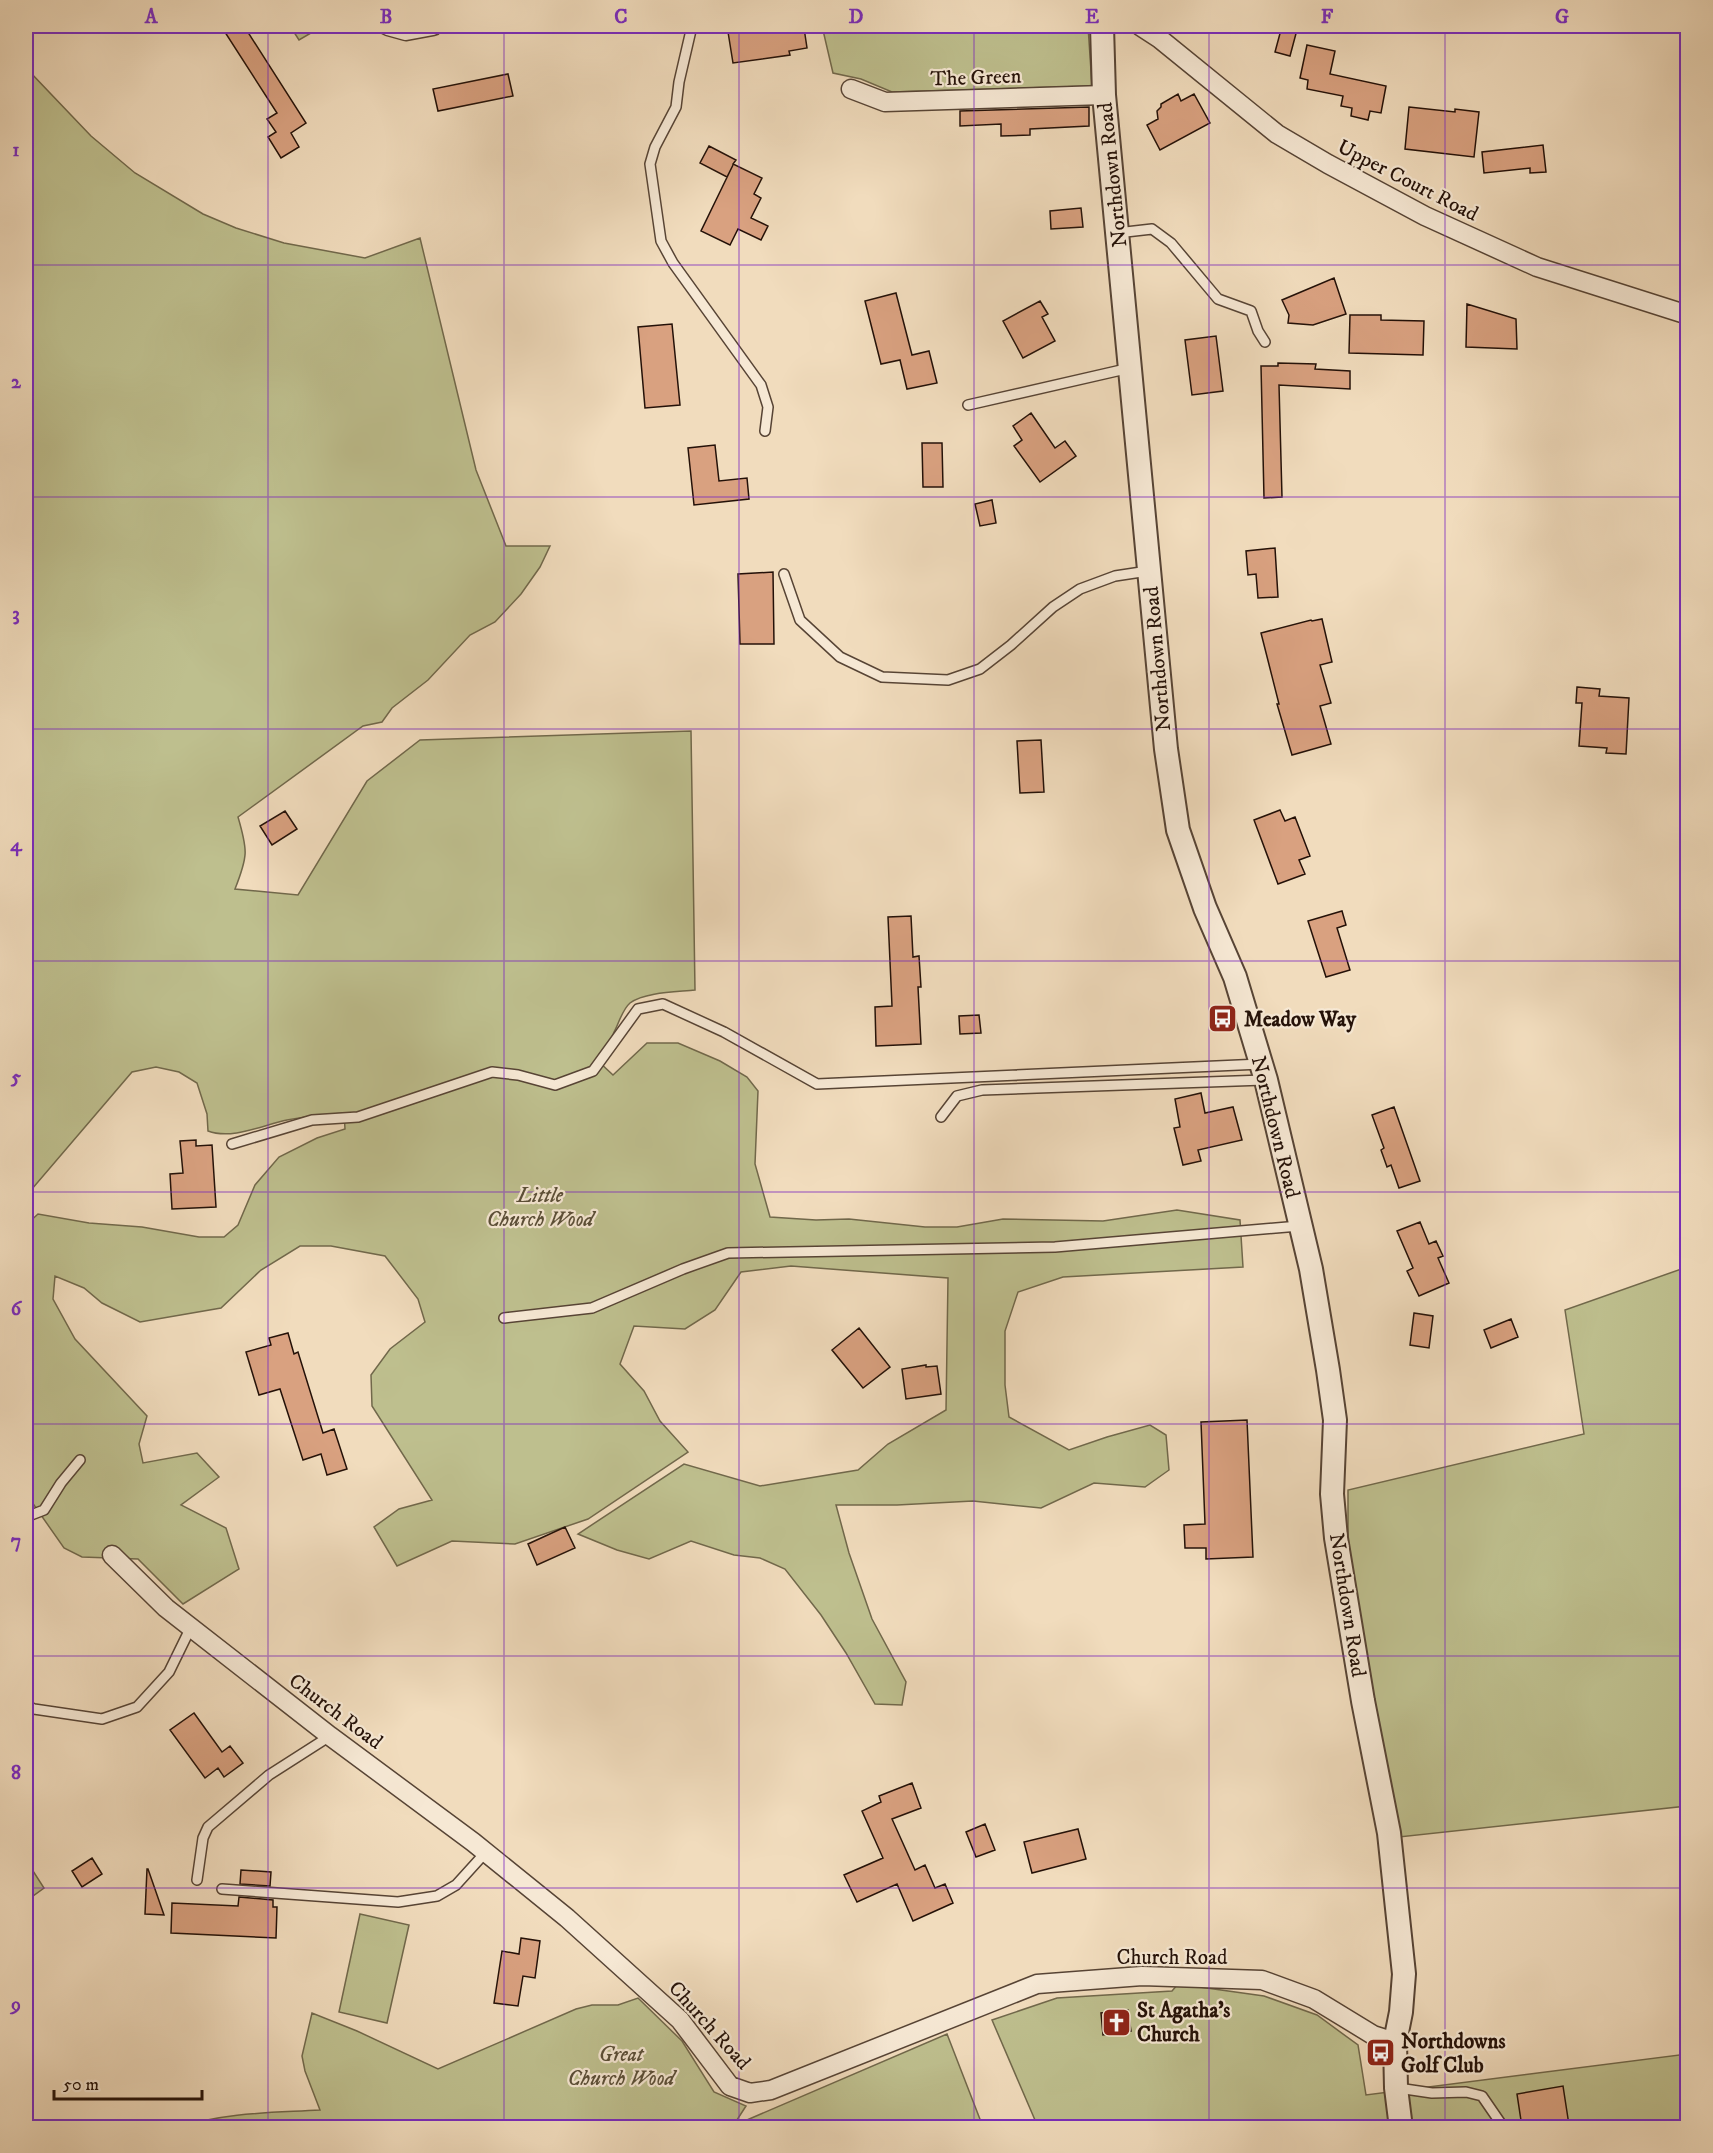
<svg xmlns="http://www.w3.org/2000/svg" width="1713" height="2153" font-family="'IM FELL DW Pica',serif">
  <rect width="100%" height="100%" fill="#f1dcbd"/>
  <filter id="stains"><feTurbulence type="fractalNoise" baseFrequency=".00333" numOctaves="4"/><feColorMatrix values="0 0 0 0 .2 0 0 0 0 .09 0 0 0 0 .02 0 0 0 .5 -.17"/></filter>
  <radialGradient id="worn" r=".72"><stop offset=".6" stop-color="#630" stop-opacity="0"/><stop offset="1" stop-color="#630" stop-opacity=".3"/></radialGradient>
  <path fill="#bebf8e" stroke="#71684b" stroke-width="1.5" d="M290 26H323L299 40Z
    M822 26H1088L1092 86 892 92 861 79 833 73Z
    M26 64 30 72 91 136 135 173 203 214 236 228 284 243 365 258 420 238 476 470 506 546H550L540 567 521 594 495 622 470 635 428 680 392 708 382 722 363 726 238 817C248 851 248 856 235 889L298 895 367 781 420 740 691 731 695 990C677 992 645 992 630 1003 622 1010 619 1023 614 1032 610 1043 607 1053 597 1060L613 1075 647 1043H678L720 1061 747 1077 758 1091 755 1164 770 1217 816 1220 849 1219 925 1227H957L1003 1219 1103 1221 1177 1210 1240 1220 1243 1267 1063 1277 1018 1292 1005 1331V1385L1009 1417 1069 1450 1107 1437 1150 1425 1166 1435 1169 1470 1145 1487 1094 1483 1041 1508 973 1501 897 1505H836L849 1553 872 1619 906 1682 902 1705 875 1704 846 1653 821 1615 785 1569 760 1558 734 1555 691 1541 649 1559 617 1550 578 1534 684 1464 760 1486 858 1470 888 1444 946 1410 948 1278 791 1266 741 1272 715 1310 685 1329 634 1326 620 1364 644 1391 660 1421 688 1452 588 1519 515 1544 452 1541 397 1566 374 1527 399 1509 432 1500 372 1406 371 1375 390 1349 425 1322 418 1299 385 1256 331 1246H300L261 1270 221 1308 140 1322 102 1303 84 1288 55 1276 53 1299 75 1339 147 1416 139 1444 143 1463 197 1453 219 1477 181 1505 226 1528 239 1569 183 1604 138 1559 82 1557 64 1548 27 1495 26 1225 38 1214 89 1223 142 1227 199 1237H224L238 1225 255 1185 279 1157 317 1138 345 1129 344 1113C325 1115 305 1116 287 1120 263 1125 232 1140 208 1131L207 1114 197 1083 179 1072 156 1067 132 1072 26 1196Z
    M1687 1267V1806L1399 1837 1348 1555V1490L1584 1434 1565 1310Z
    M26 1860 44 1888 26 1901Z
    M360 1914 409 1925 387 2023 339 2012Z
    M1178 1984 1264 1996 1317 2015 1358 2045 1366 2095 1687 2054V2127H1038L992 2020 1057 1998 1172 1991Z
    M638 1998 682 2041 714 2092 746 2106 733 2126 947 2034 983 2127H179C230 2112 268 2113 320 2110L305 2071 302 2056 312 2013 357 2031 438 2069 576 2009 592 2005H618Z"/>
  <path fill="#d9a180" stroke="#241108" stroke-width="1.5" d="M221 26H244L306 123 291 133 299 147 281 158 268 137 276 132 267 119 277 113Z
    M772 26H785L786 31 804 28 807 48 789 51 790 55 733 63 728 32Z
    M1282 26H1298L1290 56 1275 52Z
    M1307 45 1335 51 1330 74 1386 86 1381 113 1370 111 1368 120 1351 116 1352 108 1341 106 1343 96 1307 89 1308 80 1300 78Z
    M508 74 513 96 438 111 433 89Z
    M1178 94 1181 101 1194 94 1210 123 1160 150 1147 125 1158 119 1157 111 1161 107V104Z
    M1089 107V126L1030 129V135L1001 136V124L960 126V111Z
    M1409 107 1455 112V109L1479 112 1474 157 1405 149Z
    M1543 145 1546 172 1530 173V168L1484 173 1482 152Z
    M709 146 736 160 733 164 762 178 754 194 761 198 751 218 768 226 761 240 738 229 730 245 701 231 733 165 727 177 700 163Z
    M1081 208 1083 227 1051 229 1050 211Z
    M1334 278 1346 314 1313 325 1288 323 1289 315 1282 300Z
    M896 293 912 355 929 351 937 383 907 389 900 360 881 364 865 301Z
    M1040 301 1048 314 1042 317 1055 341 1023 358 1003 321Z
    M1467 304 1516 319 1517 349 1466 347Z
    M1350 315H1381V320L1424 321 1423 355 1349 353Z
    M672 324 680 405 645 408 638 327Z
    M1216 336 1223 391 1192 395 1185 340Z
    M1278 363 1316 364 1315 369 1350 371V389L1279 385 1282 497 1264 498 1261 366H1278Z
    M1031 413 1055 448 1065 441 1076 456 1040 482 1014 446 1022 440 1013 426Z
    M922 443H942L943 487H923Z
    M715 445 719 481 747 478 749 499 694 505 688 448Z
    M992 500 996 523 980 526 975 504Z
    M1275 548 1278 597 1258 598 1256 574 1248 575 1246 551Z
    M773 572 774 644H740L738 574Z
    M1322 619 1332 662 1320 665 1331 703 1320 706 1331 744 1292 755 1277 704H1279L1261 633 1311 620 1312 621Z
    M1577 687 1600 689 1599 696 1629 698 1626 754 1606 753 1607 748 1579 746 1582 703H1576Z
    M1041 740 1044 792 1020 793 1017 741Z
    M1280 810 1285 821 1295 817 1310 856 1299 860 1305 874 1278 884 1254 820Z
    M285 811 297 829 272 845 260 826Z
    M1342 911 1346 925 1337 928 1350 970 1326 977 1308 921Z
    M911 916 913 957 919 956 921 987H918L921 1044 876 1046 875 1007 892 1006 888 917Z
    M979 1015 981 1033 960 1034 959 1016Z
    M1201 1093 1205 1113 1233 1107 1242 1140 1198 1150 1201 1161 1183 1165 1174 1128 1180 1127 1175 1099Z
    M1394 1107 1420 1181 1399 1188 1391 1165 1387 1167 1381 1150 1384 1148 1372 1115Z
    M196 1140V1146L212 1145 216 1207 172 1209 170 1174 183 1173 180 1141Z
    M1420 1222 1429 1244 1436 1241 1443 1256 1438 1258 1449 1283 1419 1296 1407 1271 1413 1268 1397 1231Z
    M1414 1313 1433 1316 1429 1348 1410 1345Z
    M1511 1319 1518 1337 1491 1348 1484 1330Z
    M859 1328 890 1367 863 1388 832 1350Z
    M288 1333 294 1354 298 1352 323 1433 334 1429 347 1469 327 1475 321 1454 303 1460 280 1389 259 1395 246 1352 271 1345 269 1338Z
    M926 1365V1367L937 1366 941 1394 906 1399 902 1369Z
    M1247 1420 1253 1557 1206 1559V1548H1185L1184 1525 1205 1524 1201 1422Z
    M565 1527 575 1548 537 1565 528 1544Z
    M194 1713 222 1752 230 1746 243 1763 224 1777 218 1768 205 1778 170 1730Z
    M912 1783 921 1808 892 1819 915 1870 925 1865 935 1888 945 1884 953 1903 913 1921 897 1884 857 1902 844 1875 883 1858 862 1811 881 1802 879 1796Z
    M985 1824 995 1850 976 1857 966 1832Z
    M1078 1829 1086 1859 1032 1873 1024 1842Z
    M92 1858 102 1874 82 1887 72 1871Z
    M147 1869H148L164 1915 145 1914Z
    M241 1870 271 1872 270 1886 240 1884Z
    M239 1897 273 1900V1907H277L276 1938 171 1933 172 1903 238 1906Z
    M521 1938 540 1941 535 1978 523 1976 518 2006 494 2003 502 1951 519 1954Z
    M1128 2010 1131 2031 1103 2035 1101 2013Z
    M1563 2086 1569 2125 1561 2126 1562 2127H1522L1517 2094Z"/>
  <g fill="none" stroke-linecap="round" stroke-linejoin="round">
    <defs>
      <path id="service" d="M692 26 679 82 676 107 655 147 650 164 661 241 673 263 761 385 768 407 765 431
        M1117 233 1152 229 1171 243 1218 299 1251 311 1258 331 1265 342
        M968 405 1130 368
        M784 574 800 620 840 657 882 677 948 680 980 669 1011 645 1053 607 1080 589 1115 576 1148 571
        M941 1117 957 1096 982 1090 1264 1080
        M232 1144 312 1120 358 1117 492 1072 518 1075 555 1085 593 1071 638 1009 663 1004 724 1032 817 1084 1261 1064
        M504 1318 592 1308 683 1269 728 1253 1055 1247 1299 1226
        M26 1517 44 1510 61 1483 80 1460
        M26 1705 34 1709 102 1719 137 1707 169 1672 191 1627
        M197 1880 203 1838 208 1827 269 1775 330 1736
        M222 1889 398 1902 437 1896 456 1885 485 1853
        M1398 2088 1432 2093 1466 2092 1482 2096 1504 2128"/>
      <path id="minor" d="M388 26 406 31 433 26
        M1140 26 1160 39 1277 134 1328 164 1425 216 1537 267 1688 315
        M851 89 885 102 1104 95
        M112 1555 166 1608 330 1736 473 1842 567 1918 680 2020 730 2086 750 2093 771 2090 1037 1984 1142 1976 1262 1980 1314 1999 1373 2035 1395 2042"/>
      <path id="tertiary" d="M1102 26 1104 95 1166 749 1178 830 1205 908 1235 977 1266 1080 1311 1269 1328 1370 1335 1420 1332 1494 1336 1538 1363 1701 1389 1833 1404 1974 1401 2012 1395 2042 1396 2088 1401 2128"/>
    </defs>
    <use href="#service" stroke="#574435" stroke-width="12"/>
    <use href="#minor" stroke="#574435" stroke-width="21"/>
    <use href="#tertiary" stroke="#574435" stroke-width="26"/>
    <use href="#service" stroke="#f6e8d4" stroke-width="9"/>
    <use href="#minor" stroke="#f6e8d4" stroke-width="18"/>
    <use href="#tertiary" stroke="#f6e8d4" stroke-width="22"/>
  </g>
  <path fill="none" stroke="#7b2cbf" stroke-width="1.5" stroke-opacity="0.55" d="M268 26V2128M504 26V2128M739 26V2128M974 26V2128M1209 26V2128M1445 26V2128M26 265H1688M26 497H1688M26 729H1688M26 961H1688M26 1192H1688M26 1424H1688M26 1656H1688M26 1888H1688"/>
  <defs>
    <symbol id="bus-square" viewBox="-11 -11 22 22"><rect x="-9" y="-9" width="18" height="18" rx="4" fill="#8f2418" stroke="#f6e8d4"/><path d="M-5-6H5V4H4V6H2V4H-2V6H-4V4H-5ZM-3.5-4V0h7V-4ZM-3.5 1.2v1.5H-2V1.2ZM2 1.2v1.5H3.5V1.2Z" fill="#fff"/></symbol>
    <symbol id="church-square" viewBox="-11 -11 22 22"><rect x="-9" y="-9" width="18" height="18" rx="4" fill="#8f2418" stroke="#f6e8d4"/><path d="M-1.2-6h2.4v3.5h3.3v2.4h-3.3V6h-2.4V-.1h-3.3v-2.4h3.3Z" fill="#fff"/></symbol>
  </defs>
  <g fill-rule="evenodd">
    <use href="#bus-square" x="1206" y="1002" width="33" height="33"/>
    <use href="#church-square" x="1100" y="2006" width="33" height="33"/>
    <use href="#bus-square" x="1364" y="2036" width="33" height="33"/>
  </g>
  <g text-anchor="middle" stroke-width="4.5" stroke-linejoin="round" paint-order="stroke">
    <g font-size="21" fill="#241108" stroke="#f6e8d4">
      <text transform="translate(976 77) rotate(-2)" y="7">The Green</text>
      <text transform="translate(1112 175) rotate(-96)" y="7">Northdown Road</text>
      <text transform="translate(1408 180) rotate(27)" y="7">Upper Court Road</text>
      <text transform="translate(1157 659) rotate(-95)" y="7">Northdown Road</text>
      <text transform="translate(1276 1127) rotate(76)" y="7">Northdown Road</text>
      <text transform="translate(1348 1605) rotate(81)" y="7">Northdown Road</text>
      <text transform="translate(336 1711) rotate(37)" y="7">Church Road</text>
      <text x="1172" y="1964">Church Road</text>
      <text transform="translate(710 2025) rotate(48)" y="7">Church Road</text>
    </g>
    <g font-size="21" font-weight="bold" fill="#241108" stroke="#f6e8d4" text-anchor="start">
      <text x="1244" y="1026">Meadow Way</text>
      <text x="1137" y="2017">St Agatha's<tspan x="1137" dy="24">Church</tspan></text>
      <text x="1401" y="2048">Northdowns<tspan x="1401" dy="24">Golf Club</tspan></text>
    </g>
    <g font-size="21" font-style="italic" fill="#5a4e37" stroke="#f6e8d4">
      <text x="540" y="1202">Little<tspan x="540" dy="24">Church Wood</tspan></text>
      <text x="621" y="2061">Great<tspan x="621" dy="24">Church Wood</tspan></text>
    </g>
  </g>
  <rect width="1713" height="2153" fill="none" stroke="#f1dcbd" stroke-width="66"/>
  <path d="M54 2090v9h148v-9" fill="none" stroke="#241108" stroke-width="3"/>
  <text x="63" y="2090" font-size="18" fill="#241108" stroke="#f6e8d4" stroke-width="4.5" paint-order="stroke">50 m</text>
  <rect x="33" y="33" width="1647" height="2087" fill="none" stroke="#7b2cbf" stroke-width="2"/>
  <g font-size="20" text-anchor="middle" font-weight="bold" fill="#7b2cbf">
    <text x="151" y="23">A</text>
    <text x="386" y="23">B</text>
    <text x="621" y="23">C</text>
    <text x="856" y="23">D</text>
    <text x="1092" y="23">E</text>
    <text x="1327" y="23">F</text>
    <text x="1562" y="23">G</text>
    <text x="16" y="156">1</text>
    <text x="16" y="388">2</text>
    <text x="16" y="620">3</text>
    <text x="16" y="851">4</text>
    <text x="16" y="1083">5</text>
    <text x="16" y="1315">6</text>
    <text x="16" y="1547">7</text>
    <text x="16" y="1779">8</text>
    <text x="16" y="2011">9</text>
  </g>
  <rect width="100%" height="100%" filter="url(#stains)"/>
  <rect width="100%" height="100%" fill="url(#worn)"/>
</svg>
